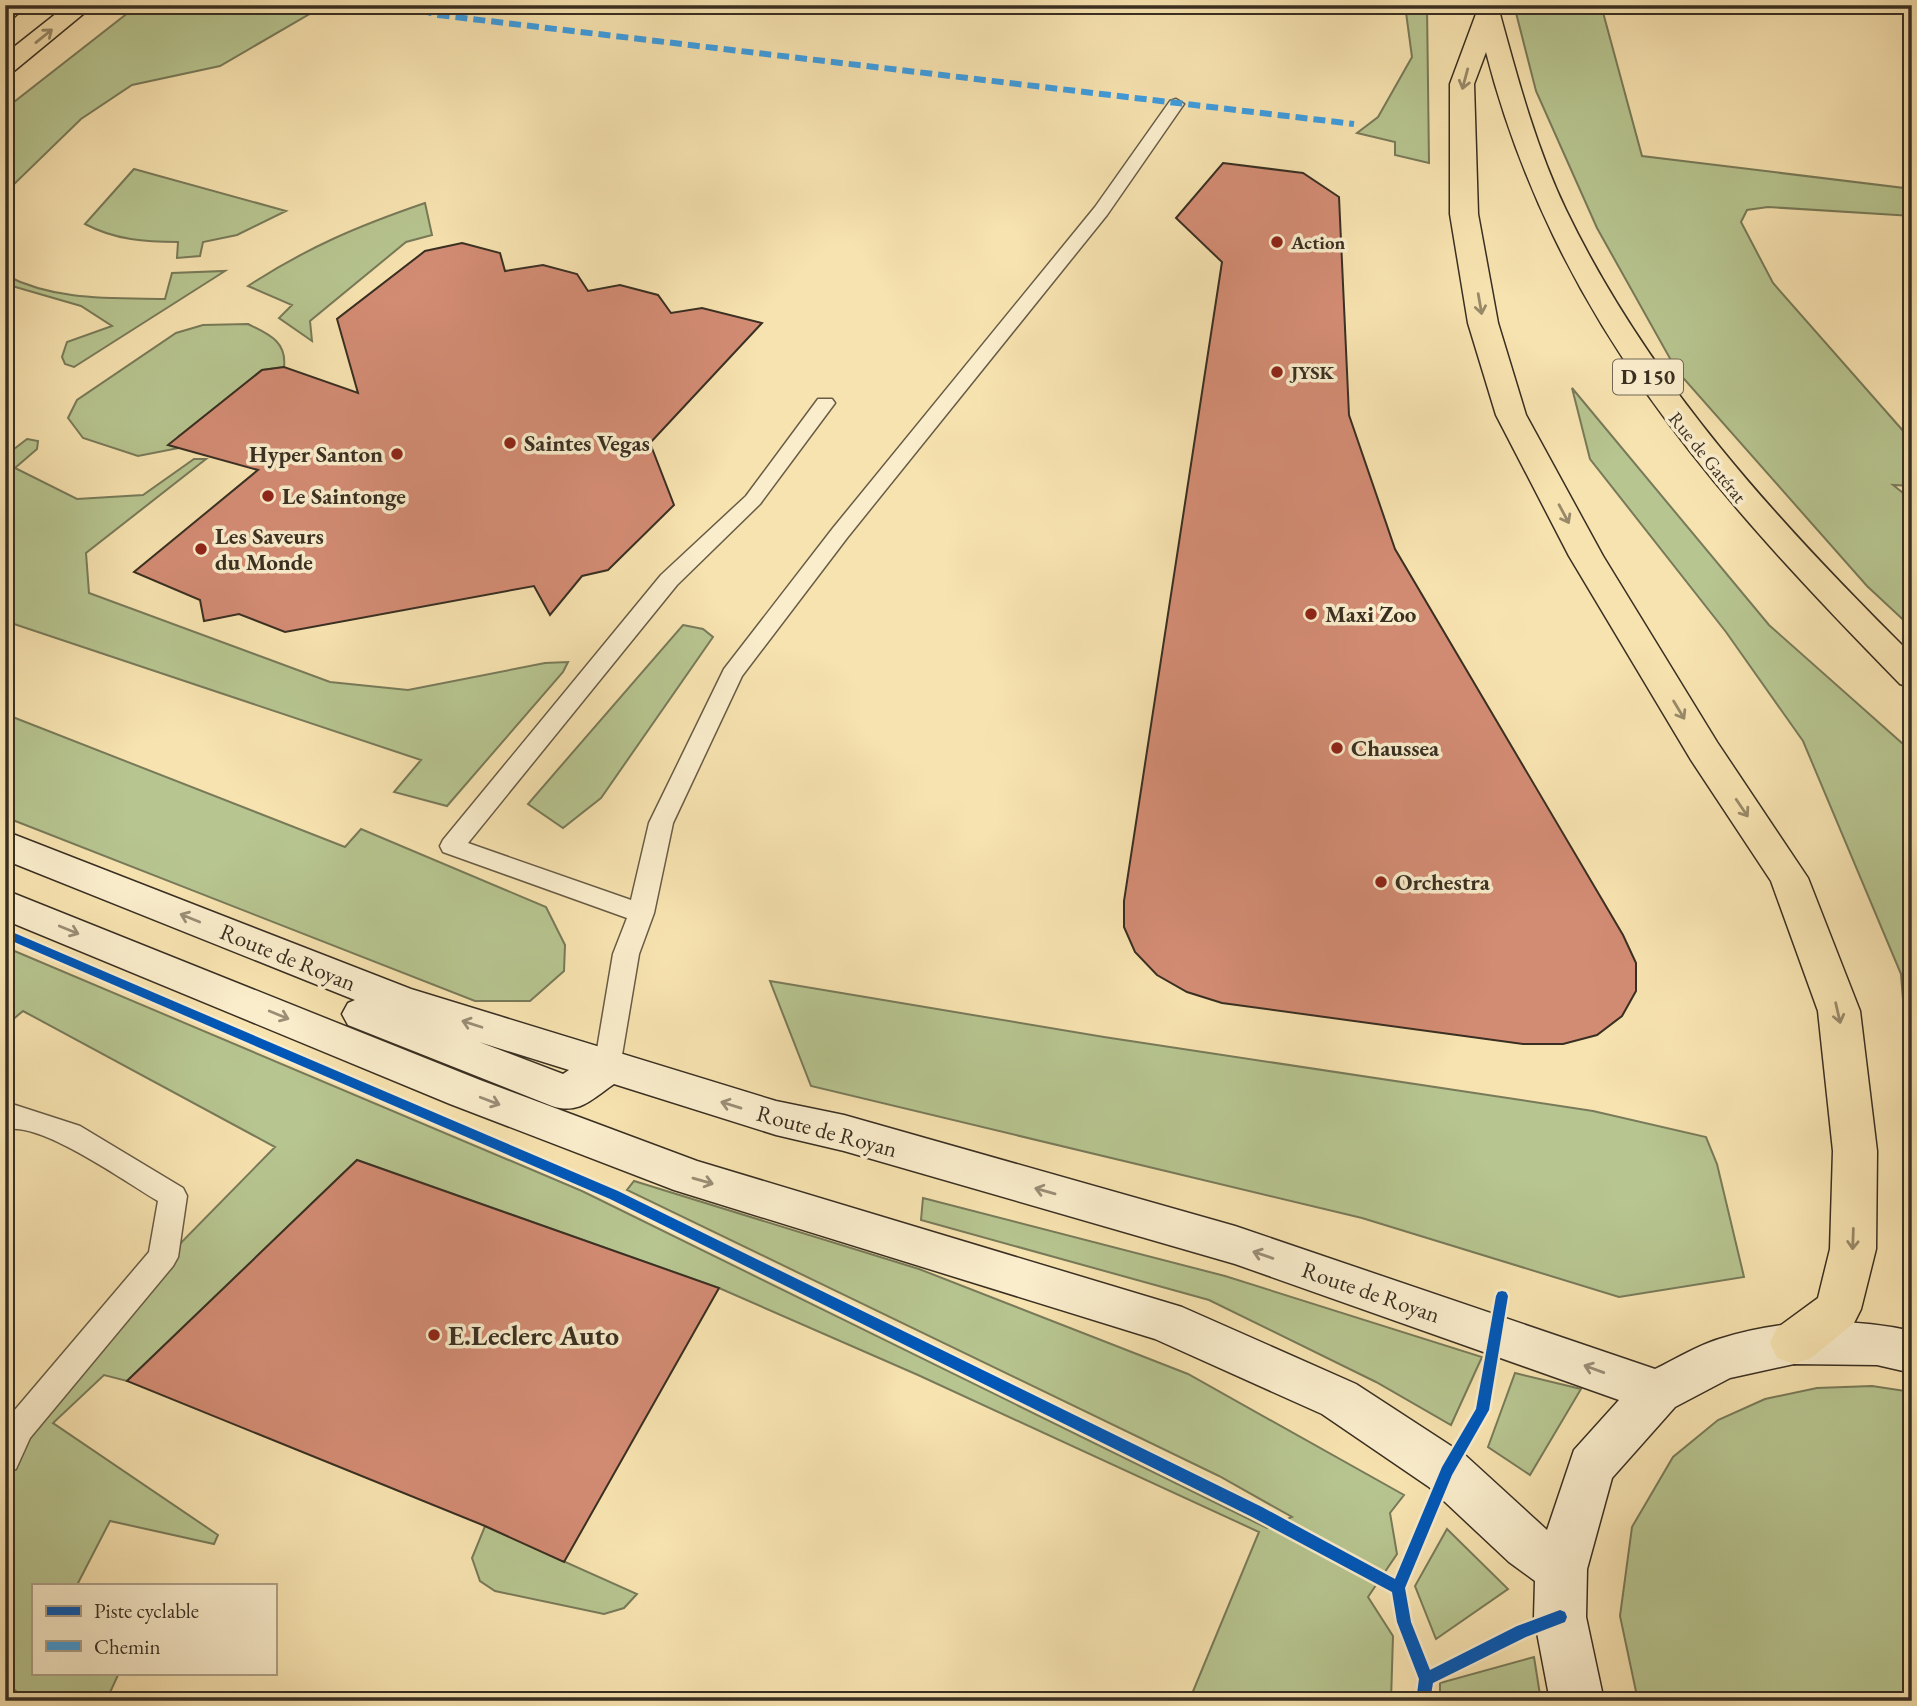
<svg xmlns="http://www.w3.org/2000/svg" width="1917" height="1706" font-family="'EB Garamond',serif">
  <rect width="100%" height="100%" fill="#f7e3b0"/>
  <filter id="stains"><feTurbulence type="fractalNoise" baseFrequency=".00286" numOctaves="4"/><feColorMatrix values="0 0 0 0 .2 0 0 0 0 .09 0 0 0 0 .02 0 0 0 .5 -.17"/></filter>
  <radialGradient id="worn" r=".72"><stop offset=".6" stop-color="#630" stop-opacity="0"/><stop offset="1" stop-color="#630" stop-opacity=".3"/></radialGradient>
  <path fill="#b7c590" stroke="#787a59" stroke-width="2" d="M138 5H325L220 66 132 85 81 119 5 193V109Z
    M1405 5H1427L1429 163 1395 155V142L1357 133 1378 117 1412 57Z
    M1514 5H1601L1642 156 1912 189V216L1768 207 1747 210 1741 222 1773 283 1912 441V486L1893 485 1912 500V628L1867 586 1677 371 1597 228 1536 91Z
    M134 169 286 211 237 235 203 242 200 256 177 258 178 242C146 242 115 240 85 224Z
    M425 203 432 235 406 242 310 321 312 341 279 318 292 305 248 286C308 247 358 226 425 203Z
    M225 271 74 367 65 364 62 357 67 342 112 326 81 306 5 284V275C55 301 110 298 165 299L172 273Z
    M248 324C268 334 287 341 284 367L262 370 178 437 179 448 138 456 83 438 68 418 77 400 176 333 203 325Z
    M1572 388 1769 625 1912 752V1113L1901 974 1803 741 1726 632 1590 459Z
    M27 439 38 441 37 449 15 468 77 499 143 495 194 459H206L86 553 89 593 330 682 408 690 545 663 568 662 563 672 447 806 394 792 421 760 5 621V456Z
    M683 625 703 629 713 637 601 798 563 828 528 804Z
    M5 714 345 847 361 829 546 907 565 945 564 971 530 1001H475L5 817Z
    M5 947 582 1191 1267 1528 1292 1517 1219 1476 627 1190 634 1181 919 1269 1188 1374 1404 1495 1390 1513 1397 1554 1368 1597 1393 1636 1391 1701H1189L1259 1532 918 1375 719 1288 357 1160 127 1381 104 1375 53 1423 218 1535 214 1544 110 1521 77 1585H33V1673H119L106 1701H28L5 1682V1422L275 1147 23 1011 5 1026Z
    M770 981 1104 1037 1593 1111 1706 1137 1717 1164 1744 1277 1619 1297 1362 1218 811 1086Z
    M923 1198 1225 1276 1482 1357 1451 1425 1376 1382 1209 1300 921 1220Z
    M1515 1373 1581 1389 1530 1475 1488 1447Z
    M1872 1386 1912 1392V1701H1638L1620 1616 1632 1527 1673 1457 1718 1420 1765 1399 1817 1388Z
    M485 1526 637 1594 624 1608 604 1614 495 1591 480 1581 472 1558Z
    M1447 1529 1508 1589 1436 1639 1415 1586Z
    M1534 1657 1541 1701H1440V1683Z"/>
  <path fill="#d38c74" stroke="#392f22" stroke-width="2" d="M1223 163 1303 173 1339 197 1349 415 1395 549 1623 935 1636 963V991L1622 1016 1597 1035 1563 1044H1523L1222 1003 1187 992 1157 975 1135 952 1124 927V901L1222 262 1176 218Z
    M462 243 500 253 505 271 543 265 577 274 588 291 620 285 658 295 671 313 702 308 762 323 650 443 674 505 608 570 582 576 550 615 534 586 285 632 239 614 204 621 200 600 134 572 258 470 168 445 262 370 284 367 358 393 337 319 425 251Z
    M357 1160 719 1288 564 1562 485 1526 127 1381Z"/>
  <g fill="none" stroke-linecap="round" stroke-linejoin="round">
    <defs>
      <path id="lane" d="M1176 99 1184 104 1107 215 847 538 742 676 673 823 654 913 639 954 620 1067 617 1075 607 1078 597 1075 594 1067 613 954 627 918 443 852 440 846 443 840 661 575 746 496 818 399H832L835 403 760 504 677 585 468 843 631 900 649 823 724 669 833 528 1095 207 1170 101Z
        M12 1104 80 1126 183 1188 187 1196 178 1257 173 1266 30 1438 16 1469 5 1473V1424L8 1418 149 1252 158 1201C127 1183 38 1119 5 1130V1106Z"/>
      <path id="secondary" d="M5 831 411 989 776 1101 844 1115 1235 1226 1655 1369C1676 1359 1696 1346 1719 1339 1781 1319 1849 1317 1912 1331V1373L1877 1365 1794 1364 1730 1378 1675 1407 1612 1478 1587 1569 1586 1617 1604 1701H1550L1534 1617 1535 1581 1509 1562 1429 1487 1322 1414 1155 1339 674 1190 450 1104 5 920V890L480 1080 697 1161 1182 1307 1356 1384 1465 1455 1547 1530 1574 1450 1619 1400 1235 1264 844 1151 776 1135 614 1084C592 1099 579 1115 552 1106L348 1025 342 1014 348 1003 355 1000 5 860ZM479 1042 569 1070 563 1074Z"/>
      <path id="primary" d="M1488 7 1496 9 1500 14C1518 80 1536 147 1566 210 1649 382 1777 521 1912 655V688L1900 684C1713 493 1555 318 1486 52L1474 84 1478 214 1498 323 1526 415 1603 556 1717 742 1808 878 1860 1011 1877 1151 1876 1249 1861 1309 1854 1323 1811 1358 1794 1364 1777 1358 1770 1343 1777 1328 1818 1298 1830 1249 1833 1151 1818 1011 1771 881 1691 760 1569 556 1496 415 1468 323 1450 214V84L1476 14 1480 9Z"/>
      <path id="highway" d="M5 5H27L13 18 5 20Z
        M67 5H94L14 71 5 73V54Z"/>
    </defs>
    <use href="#lane" stroke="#685c46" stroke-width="3"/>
    <use href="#secondary" stroke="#392f22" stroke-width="3"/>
    <use href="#primary" stroke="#392f22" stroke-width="3"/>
    <use href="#highway" stroke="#392f22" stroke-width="3"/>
    <use href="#lane" fill="#faedcc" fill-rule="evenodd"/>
    <use href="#secondary" fill="#faedcc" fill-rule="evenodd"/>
    <use href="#primary" fill="#f7e3b0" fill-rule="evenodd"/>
    <use href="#highway" fill="#f7e3b0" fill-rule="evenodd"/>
    <path stroke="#3e9de0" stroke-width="6" stroke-dasharray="12 6" stroke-linecap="butt" d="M403 5 438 15 1354 124"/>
    <defs>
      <path id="cycleway" d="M5 929 618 1191 1262 1507 1395 1579 1442 1467 1476 1409 1496 1296 1498 1292 1502 1291 1506 1292 1508 1296 1489 1410 1452 1475 1405 1588 1411 1622 1430 1670 1517 1626 1560 1610 1565 1612 1567 1617 1565 1622 1526 1637 1433 1683 1430 1701H1416L1419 1679 1397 1622 1392 1592 1252 1517 610 1199 5 938Z"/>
    </defs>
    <use href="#cycleway" stroke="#faedcc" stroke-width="5"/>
    <use href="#cycleway" fill="#0057b8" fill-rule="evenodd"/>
  </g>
  <defs><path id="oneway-shaft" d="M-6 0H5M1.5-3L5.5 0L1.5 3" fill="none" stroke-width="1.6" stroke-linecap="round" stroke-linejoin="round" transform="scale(1.75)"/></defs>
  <g stroke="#988969">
    <use href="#oneway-shaft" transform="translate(44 36) rotate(-39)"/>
    <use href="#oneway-shaft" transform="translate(1465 79) rotate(105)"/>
    <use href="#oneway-shaft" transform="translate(1480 304) rotate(80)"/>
    <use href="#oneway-shaft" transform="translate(1564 514) rotate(62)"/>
    <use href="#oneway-shaft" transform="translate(1679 710) rotate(59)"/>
    <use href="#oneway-shaft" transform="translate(1742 808) rotate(56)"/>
    <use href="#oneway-shaft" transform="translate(1838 1013) rotate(77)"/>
    <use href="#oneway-shaft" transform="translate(1853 1239) rotate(92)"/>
  </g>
  <g stroke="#9a8e77">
    <use href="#oneway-shaft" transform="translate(190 918) rotate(-158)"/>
    <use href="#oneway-shaft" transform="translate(69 930) rotate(22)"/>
    <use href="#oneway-shaft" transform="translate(279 1015) rotate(22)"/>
    <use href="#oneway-shaft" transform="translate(472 1024) rotate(-162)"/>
    <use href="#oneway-shaft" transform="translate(490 1101) rotate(21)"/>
    <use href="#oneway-shaft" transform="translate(731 1105) rotate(-163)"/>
    <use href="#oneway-shaft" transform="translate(703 1181) rotate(16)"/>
    <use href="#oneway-shaft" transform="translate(1045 1191) rotate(-164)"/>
    <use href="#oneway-shaft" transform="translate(1263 1255) rotate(-161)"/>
    <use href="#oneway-shaft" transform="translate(1594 1369) rotate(-160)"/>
  </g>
  <g fill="#8f2418" stroke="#faedcc" stroke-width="2.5">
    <circle cx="1277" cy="242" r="7"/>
    <circle cx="1277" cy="372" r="7"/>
    <circle cx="510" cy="443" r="7"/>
    <circle cx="397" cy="454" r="7"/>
    <circle cx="268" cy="496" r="7"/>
    <circle cx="201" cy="549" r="7"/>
    <circle cx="1311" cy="614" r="7"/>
    <circle cx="1337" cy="748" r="7"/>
    <circle cx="1381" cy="882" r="7"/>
    <circle cx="434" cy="1335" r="7"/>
  </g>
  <g text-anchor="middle" stroke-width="7" stroke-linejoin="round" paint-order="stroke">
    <g font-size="19" font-weight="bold" fill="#392f22" stroke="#faedcc" text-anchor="start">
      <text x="1291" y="249">Action</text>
      <text x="1291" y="379">JYSK</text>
    </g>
    <g font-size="19" fill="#392f22" stroke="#faedcc">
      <text transform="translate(1708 457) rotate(51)" y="7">Rue de Gatérat</text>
    </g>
    <rect fill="#faedcc" stroke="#736855" stroke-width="2" x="1613" y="359.5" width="70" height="35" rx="5"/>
    <g font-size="21" font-weight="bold" fill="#392f22">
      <text x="1648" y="384">D 150</text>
    </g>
    <g font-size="23" font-weight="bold" fill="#392f22" stroke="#faedcc" text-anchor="start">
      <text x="524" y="451">Saintes Vegas</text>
      <text x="383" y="462" text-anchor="end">Hyper Santon</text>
      <text x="282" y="504">Le Saintonge</text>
      <text x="215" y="544">Les Saveurs<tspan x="215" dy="26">du Monde</tspan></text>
      <text x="1325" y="622">Maxi Zoo</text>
      <text x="1351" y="756">Chaussea</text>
      <text x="1395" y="890">Orchestra</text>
    </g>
    <g font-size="23" fill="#392f22" stroke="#faedcc">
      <text transform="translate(288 957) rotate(22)" y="8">Route de Royan</text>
      <text transform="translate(827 1131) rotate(15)" y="8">Route de Royan</text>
      <text transform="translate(1371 1292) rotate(19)" y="8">Route de Royan</text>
    </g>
    <g font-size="28" font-weight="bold" fill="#392f22" stroke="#faedcc" text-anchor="start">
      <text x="448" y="1345">E.Leclerc Auto</text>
    </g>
  </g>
  <rect width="1917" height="1706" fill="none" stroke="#f7e3b0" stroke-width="28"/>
  <rect x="7" y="7" width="1903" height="1692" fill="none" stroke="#392f22" stroke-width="3.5"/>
  <rect x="14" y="14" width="1889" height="1678" fill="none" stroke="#392f22" stroke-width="2"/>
  <rect x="32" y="1584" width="245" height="91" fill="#faedcc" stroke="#ada188" stroke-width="2"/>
  <rect x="46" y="1606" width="35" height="10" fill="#0057b8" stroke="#ada188" stroke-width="2"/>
  <text x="94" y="1618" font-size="21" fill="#392f22">Piste cyclable</text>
  <rect x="46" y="1641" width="35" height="10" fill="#3e9de0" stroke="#ada188" stroke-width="2"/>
  <text x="94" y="1654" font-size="21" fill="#392f22">Chemin</text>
  <rect width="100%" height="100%" filter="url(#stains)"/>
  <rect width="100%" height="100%" fill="url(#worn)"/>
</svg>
